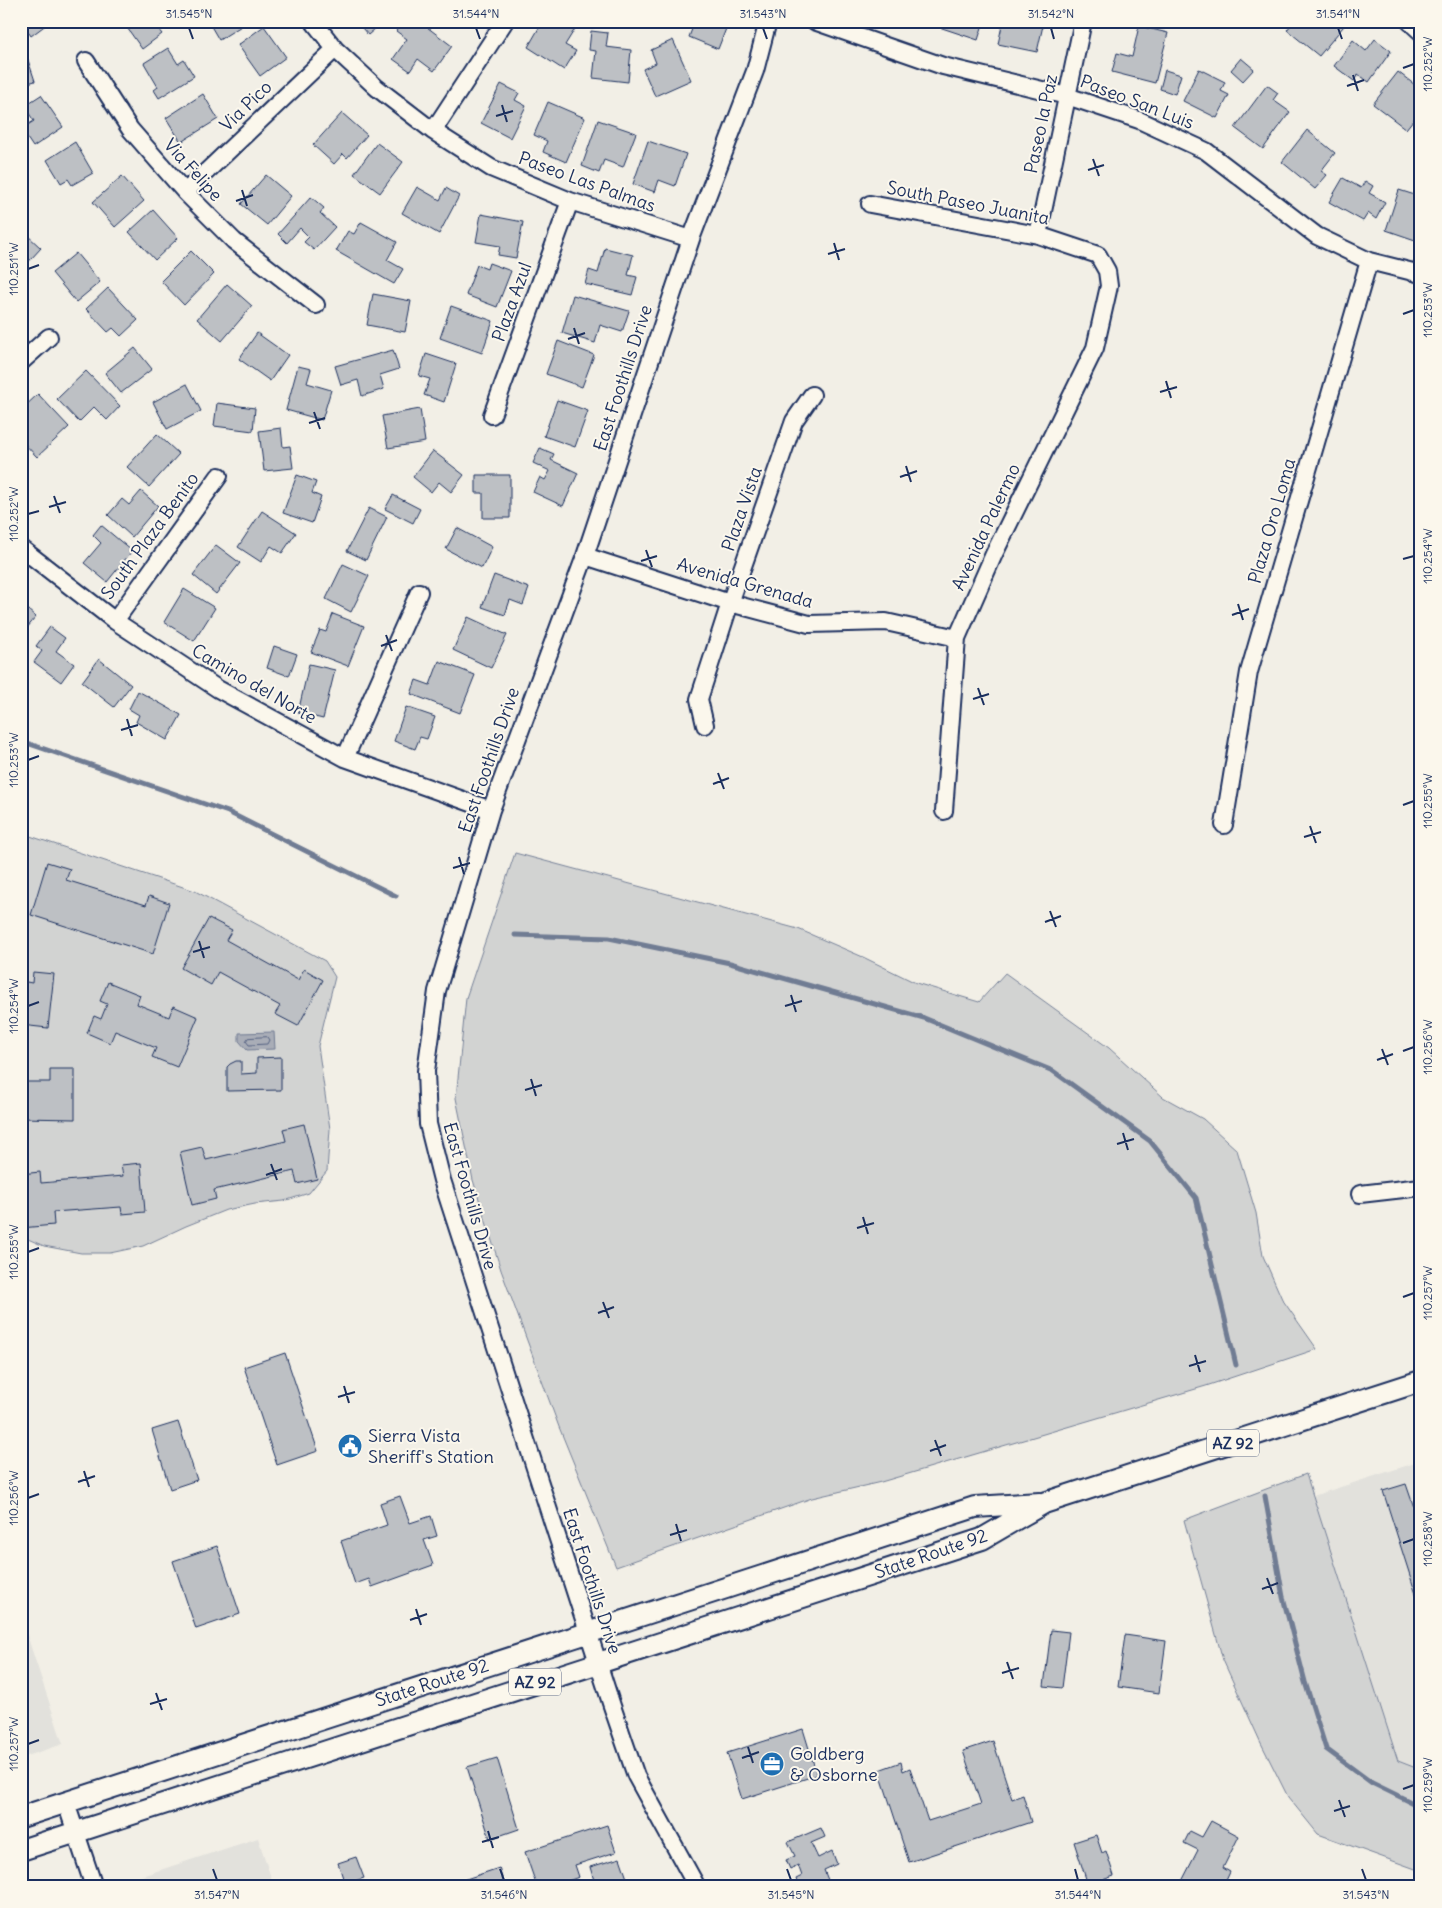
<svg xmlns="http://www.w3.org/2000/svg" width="1442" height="1908" font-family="Delius,sans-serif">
  <rect width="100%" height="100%" fill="#f2efe6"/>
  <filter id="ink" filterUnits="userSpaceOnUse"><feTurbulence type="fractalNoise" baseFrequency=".02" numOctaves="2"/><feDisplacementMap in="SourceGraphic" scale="10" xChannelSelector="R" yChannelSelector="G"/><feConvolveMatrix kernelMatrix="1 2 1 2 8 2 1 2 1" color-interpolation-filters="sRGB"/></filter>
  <g filter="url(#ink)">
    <path fill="#e2e1dc" d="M1421 1461V1770L1398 1761 1313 1496Z
      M21 1617 63 1744 21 1758Z
      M258 1838 274 1887H108Z"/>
    <path fill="#d2d3d2" stroke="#768198" d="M21 833 195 891 325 961 335 977 318 1046 330 1129 327 1171 309 1193 284 1201 255 1204 226 1210 186 1226 143 1246 110 1253H81L44 1246 21 1236Z
      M515 853 798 929 863 957 916 983 979 1002 1005 973 1109 1048 1163 1097 1203 1119 1237 1150 1256 1213 1263 1256 1282 1299 1317 1349 1206 1386 881 1482 812 1498 616 1567 559 1427 501 1270 473 1180 456 1098 466 998Z
      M1306 1474 1398 1761 1421 1770V1871L1318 1834 1288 1797 1260 1741 1223 1660 1184 1520Z"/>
    <path fill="#a9adb7" stroke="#707b93" d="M274 1032 275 1049 247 1050 239 1041V1033Z"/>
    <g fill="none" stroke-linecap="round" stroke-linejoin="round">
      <path stroke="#546182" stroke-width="1" d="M267 1037 269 1040 267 1044 249 1045 246 1041 248 1038Z"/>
      <path stroke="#707b93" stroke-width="5" d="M21 741 228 812 396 896
        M515 935 609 938 730 963 924 1018 1053 1071 1150 1141 1196 1198 1236 1365
        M1265 1496 1283 1597 1305 1682 1326 1749 1372 1783 1421 1807"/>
    </g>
    <path fill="#bdc0c4" stroke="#1b2f5e" d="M21 21H51L31 36Z
      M124 21H168L158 29 162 34 142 49 123 22Z
      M208 21H245L246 23 219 40Z
      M356 21H384L368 35Z
      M403 21H419L452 46 434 71 418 59 410 71 393 59 407 39 396 31Z
      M543 21H573L578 24 565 45 576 51 564 70 528 47Z
      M695 21H729L718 49 689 37Z
      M938 21H984L978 40 936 26Z
      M1003 21H1044L1037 52 998 44Z
      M1294 21H1348L1319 56 1287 30Z
      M264 26 286 57 260 76 238 45Z
      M1139 26 1168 33 1155 83 1112 72 1117 53 1132 57Z
      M591 31 608 33 606 47 631 50 628 82 593 78 596 51 589 50Z
      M1375 39 1391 51 1369 82 1358 74 1354 81 1334 66 1353 40 1366 51Z
      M673 40 691 80 655 96 643 69 656 63 651 50Z
      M21 48H24L35 81 21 85Z
      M168 48 178 64 184 60 194 76 159 98 154 90 158 87 144 63Z
      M1241 58 1254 69 1243 81 1231 70Z
      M1199 69 1225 82 1221 91 1229 95 1217 118 1183 101Z
      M1165 70 1181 75 1175 94 1160 89Z
      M1398 72 1415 85 1421 78V110L1406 129 1373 104Z
      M501 84 519 93 515 100 526 106 510 138 481 123Z
      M1267 85 1278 93 1273 100 1290 112 1263 149 1235 128Z
      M203 94 218 119 181 142 166 118Z
      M41 95 63 127 33 147 21 129 34 121 24 106Z
      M548 102 585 118 566 162 543 152 547 141 534 135Z
      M342 113 367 135 347 158 343 154 334 164 313 145Z
      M598 120 636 133 623 167 604 160 599 173 582 166Z
      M1307 130 1335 153 1321 171 1327 175 1315 189 1282 162Z
      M648 141 686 154 675 186 659 180 655 192 633 184Z
      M75 142 93 173 72 185 68 179 61 183 47 160Z
      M377 143 403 162 380 193 354 174Z
      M266 175 291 196 267 225 241 204Z
      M122 176 144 201 115 227 93 202Z
      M1343 178 1361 188 1365 181 1373 186 1369 193 1385 202 1376 219 1368 213 1363 221 1329 202Z
      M417 187 440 200 446 188 459 196 439 234 402 213Z
      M1399 190 1421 197V242L1386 230Z
      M311 197 324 208 320 213 335 227 314 250 304 242 309 237 300 228 287 243 278 234Z
      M153 210 178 238 155 260 129 232Z
      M481 214 523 222 516 258 498 255 500 246 476 242Z
      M361 222 397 242 387 260 403 269 394 284 336 251 348 231 354 234Z
      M26 234 41 248 21 270V238Z
      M605 248 633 255 628 275 637 277 632 295 585 284 589 270 598 273Z
      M191 251 214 274 184 305 161 281Z
      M76 253 100 282 76 302 52 273Z
      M489 263 511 271 497 307 466 295 477 265 487 269Z
      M227 284 252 306 222 341 197 319Z
      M108 288 138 320 121 336 113 328 108 332 86 309Z
      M373 294 411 301 405 332 367 325Z
      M573 295 629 311 622 332 600 325 595 343 562 333Z
      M451 306 493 321 482 353 440 338Z
      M257 333 288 355 270 381 239 359Z
      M558 341 594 355 582 387 546 374Z
      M135 348 152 369 121 393 105 373Z
      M393 350 399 369 380 375 384 389 362 396 358 380 341 385 335 366Z
      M426 354 456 364 444 402 424 395 430 379 419 376Z
      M298 366 311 369 307 383 331 390 322 420 286 410Z
      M86 371 120 406 107 420 94 407 79 422 57 399Z
      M187 384 201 411 167 429 153 402Z
      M38 394 69 427 37 457 21 440V410Z
      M557 400 588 411 575 447 544 436Z
      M217 403 255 408 253 431 214 426Z
      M420 409 425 442 388 448 382 416Z
      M281 428 283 447 290 446 293 468 264 471 259 431Z
      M157 434 179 454 149 487 127 467Z
      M540 448 554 454 551 460 578 473 563 506 533 492 540 477 545 480 550 471 533 463Z
      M433 451 464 475 451 492 439 482 431 492 413 477Z
      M297 475 316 482 312 493 321 497 312 523 283 513Z
      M476 475H510V518H483V493H476Z
      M141 491 158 506 132 537 108 515 122 499 129 505Z
      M393 495 420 509 413 523 385 509Z
      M369 508 387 517 366 560 347 551Z
      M262 511 296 533 282 553 271 546 261 562 238 547Z
      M101 525 132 551 107 582 84 563 101 543 93 535Z
      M457 528 492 547 482 568 446 549Z
      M216 545 240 563 216 594 193 575Z
      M343 564 369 576 351 612 326 599Z
      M494 575 529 588 523 605 510 600 505 615 482 607Z
      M184 589 215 608 194 641 164 622Z
      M27 609 36 617 21 635V616Z
      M333 614 364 626 348 666 311 652 320 630 326 632Z
      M468 617 507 635 491 668 453 650Z
      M50 627 65 638 56 651 74 664 61 682 34 662 42 651 36 646Z
      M274 646 297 654 289 676 267 668Z
      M99 659 131 685 114 707 82 682Z
      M439 661 475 675 460 713 411 694 416 680 430 685Z
      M309 664 335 670 323 719 298 713Z
      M138 691 181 715 167 740 136 722 139 715 129 709Z
      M406 707 435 717 427 739 420 737 415 749 394 741Z
      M47 862 70 869 66 880 146 905 149 896 169 903 153 954 31 915Z
      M209 918 232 930 226 940 298 980 304 969 323 980 298 1026 275 1014 280 1006 218 972 211 985 181 968Z
      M33 972 54 974 48 1028 21 1025V981L32 983Z
      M108 982 140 995 137 1004 169 1017 173 1006 198 1017 177 1067 152 1057 156 1048 115 1031 110 1043 87 1033 94 1016 101 1019 107 1004 100 1001Z
      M281 1057V1090L227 1091V1067L230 1064 236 1061H241V1074L257 1073V1058Z
      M50 1069H75V1119L21 1118V1082H50Z
      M304 1124 317 1179 297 1184 294 1171 214 1190 216 1199 192 1205 180 1152 202 1147 206 1160 286 1141 283 1129Z
      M141 1163 145 1212 122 1214 121 1207 53 1212 54 1225 21 1228V1174L40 1172 41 1183 123 1176 121 1165Z
      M285 1353 318 1451 277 1465 244 1367Z
      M178 1422 197 1480 170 1489 152 1430Z
      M1406 1484 1421 1528V1610L1383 1491Z
      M400 1496 410 1523 431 1516 437 1536 424 1540 433 1565 372 1587 369 1579 355 1584 341 1541 387 1525 380 1503Z
      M217 1546 240 1614 196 1629 173 1561Z
      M1051 1630 1069 1632 1062 1688 1044 1686Z
      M1125 1635 1166 1641 1159 1693 1118 1687Z
      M803 1729 817 1775 742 1799 727 1753Z
      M993 1741 1012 1799 1023 1795 1031 1822 909 1862 879 1770 901 1762 903 1771 910 1768 928 1821 981 1804 963 1751Z
      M497 1758 519 1829 490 1839 467 1767Z
      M1211 1821 1239 1836 1223 1868 1230 1872 1223 1887H1183L1180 1885 1198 1850 1184 1843 1190 1831 1202 1837Z
      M607 1825 616 1852 575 1865 579 1877 551 1887H537L525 1852Z
      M821 1828 825 1837 811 1843 818 1858 832 1851 837 1864 824 1870 828 1880 813 1887H799L796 1879 802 1876 798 1865 790 1869 786 1860 795 1856 788 1842Z
      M1096 1835 1102 1853 1106 1851 1114 1876 1088 1885 1074 1842Z
      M356 1857 364 1878 345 1884 338 1863Z
      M620 1858 630 1887H596L590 1867Z
      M499 1868 505 1887H445V1886Z"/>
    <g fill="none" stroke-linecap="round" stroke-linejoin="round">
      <defs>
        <path id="minor" d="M313 21 335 49 377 88 433 131 491 168 570 201 691 239
          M814 21 943 66 1067 96 1139 120 1206 151 1317 236 1369 261 1421 274
          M1409 21 1421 32
          M86 61 130 129 185 192 234 241 316 305
          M433 131 505 21
          M185 192 335 49
          M870 204 1038 235 1098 255 1107 271 1109 286 1095 348 994 554 957 638 944 811
          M1038 235 1083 21
          M21 362 49 337
          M492 415 570 201
          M21 548 115 621 218 689 345 758 491 810
          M585 556 730 603 809 624 886 622 957 638
          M115 621 219 476
          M705 725 699 699 730 603 794 421 812 395
          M345 758 419 592
          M1224 825 1249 672 1369 261
          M1360 1194 1421 1187
          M66 1803 94 1887
          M697 1887 636 1776 612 1706 442 1180 428 1124 426 1071 437 991 491 810 585 556 691 239 755 71 768 21"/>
        <path id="major" d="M21 1817 975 1507 1040 1503
          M21 1850 982 1539 1044 1503 1421 1381"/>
      </defs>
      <use href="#minor" stroke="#1b2f5e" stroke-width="20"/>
      <use href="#major" stroke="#1b2f5e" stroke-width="24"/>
      <use href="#minor" stroke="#fbf7ec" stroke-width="16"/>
      <use href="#major" stroke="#fbf7ec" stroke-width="20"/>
    </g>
  </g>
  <path fill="none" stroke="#1b2f5e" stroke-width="2" d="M189 28 193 39M476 28 480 39M763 28 767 39M1051 28 1054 39M1338 28 1342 39M1403 68 1414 64M1353 75 1358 91M1347 86 1364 80M502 105 507 122M496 116 513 111M1093 159 1099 176M1088 170 1104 165M242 190 247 206M236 201 253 195M834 243 839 260M828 254 845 249M28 269 39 265M1403 314 1414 310M574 328 579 344M568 339 585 333M1166 381 1171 398M1160 392 1177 387M314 412 320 429M309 423 325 418M906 466 911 482M900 477 917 471M54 496 60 513M49 507 66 502M28 514 39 511M646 550 652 567M1403 559 1414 556M641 561 657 556M1238 604 1243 620M1232 615 1249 609M386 635 392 651M381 646 397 640M978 688 984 705M973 699 989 694M127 719 132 736M121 730 138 725M28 760 39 756M718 773 724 789M713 784 729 778M1403 805 1414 801M1310 826 1316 843M1304 837 1321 832M459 857 464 874M453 868 470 863M1050 911 1056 927M1045 922 1061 916M199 941 204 958M193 952 210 947M791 995 796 1012M28 1006 39 1002M785 1006 802 1001M1382 1049 1388 1065M1403 1051 1414 1047M1377 1060 1393 1054M531 1079 536 1096M525 1090 542 1085M1123 1133 1128 1150M1117 1144 1134 1139M271 1164 277 1180M266 1175 282 1169M863 1217 868 1234M857 1228 874 1223M28 1252 39 1248M1403 1297 1414 1293M603 1302 609 1318M598 1313 614 1307M1195 1355 1200 1372M1189 1366 1206 1361M344 1386 349 1403M338 1397 355 1392M935 1440 941 1456M930 1451 946 1445M84 1471 89 1487M78 1482 95 1476M28 1498 39 1494M676 1524 681 1541M670 1535 687 1530M1403 1543 1414 1539M1267 1578 1273 1594M1262 1589 1278 1583M416 1609 421 1625M410 1620 427 1614M1007 1662 1013 1679M1002 1673 1019 1668M156 1693 162 1710M150 1704 167 1699M28 1744 39 1740M748 1747 753 1763M742 1758 759 1752M1403 1789 1414 1785M1339 1800 1345 1817M1334 1811 1350 1806M488 1831 493 1848M482 1842 499 1837M213 1869 217 1880M500 1869 504 1880M787 1869 791 1880M1075 1869 1078 1880M1362 1869 1366 1880"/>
  <defs>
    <symbol id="civic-disc" viewBox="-11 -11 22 22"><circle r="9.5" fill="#1f6fb2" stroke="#fbf7ec"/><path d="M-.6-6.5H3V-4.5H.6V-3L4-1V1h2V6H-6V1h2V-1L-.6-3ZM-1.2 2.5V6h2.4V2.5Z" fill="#fff"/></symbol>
    <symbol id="office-disc" viewBox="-11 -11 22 22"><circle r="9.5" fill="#1f6fb2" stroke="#fbf7ec"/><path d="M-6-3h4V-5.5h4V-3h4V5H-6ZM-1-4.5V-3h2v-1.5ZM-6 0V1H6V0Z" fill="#fff"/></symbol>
  </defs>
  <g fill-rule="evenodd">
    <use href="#civic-disc" x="336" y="1432" width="28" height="28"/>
    <use href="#office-disc" x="758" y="1750" width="28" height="28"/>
  </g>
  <g text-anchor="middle" stroke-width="4" stroke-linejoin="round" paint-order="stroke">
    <g fill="#fbf7ec" stroke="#5e6b89" stroke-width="1">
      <rect x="1207" y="1429.5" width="52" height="27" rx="4"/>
      <rect x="509" y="1668.5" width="52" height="27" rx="4"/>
    </g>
    <g font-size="16" font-weight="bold" fill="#1b2f5e">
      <text x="1233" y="1449">AZ 92</text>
      <text x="535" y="1688">AZ 92</text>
    </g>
    <g font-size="18" fill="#1b2f5e" stroke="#fbf7ec">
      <text transform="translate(1137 102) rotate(21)" y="6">Paseo San Luis</text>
      <text transform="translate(246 106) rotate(-44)" y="6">Via Pico</text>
      <text transform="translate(1041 124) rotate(-78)" y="6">Paseo la Paz</text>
      <text transform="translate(193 170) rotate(48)" y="6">Via Felipe</text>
      <text transform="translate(587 182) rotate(20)" y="6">Paseo Las Palmas</text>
      <text transform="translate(968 203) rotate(11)" y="6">South Paseo Juanita</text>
      <text transform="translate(512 302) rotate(-70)" y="6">Plaza Azul</text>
      <text transform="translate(623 378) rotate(-72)" y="6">East Foothills Drive</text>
      <text transform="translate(742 509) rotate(-71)" y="6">Plaza Vista</text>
      <text transform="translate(1272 521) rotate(-74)" y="6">Plaza Oro Loma</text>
      <text transform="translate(986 527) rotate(-65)" y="6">Avenida Palermo</text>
      <text transform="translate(150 536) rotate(-54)" y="6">South Plaza Benito</text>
      <text transform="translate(745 583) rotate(16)" y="6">Avenida Grenada</text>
      <text transform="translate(254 684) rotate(30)" y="6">Camino del Norte</text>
      <text transform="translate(489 760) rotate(-71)" y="6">East Foothills Drive</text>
      <text transform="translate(470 1196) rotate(74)" y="6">East Foothills Drive</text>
      <text transform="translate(931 1554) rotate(-19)" y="6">State Route 92</text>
      <text transform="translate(592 1581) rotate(72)" y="6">East Foothills Drive</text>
      <text transform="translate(432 1683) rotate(-18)" y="6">State Route 92</text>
    </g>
    <g font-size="18" fill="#1b2f5e" stroke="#fbf7ec" text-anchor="start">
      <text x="368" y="1442">Sierra Vista<tspan x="368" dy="21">Sheriff's Station</tspan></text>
      <text x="790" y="1760">Goldberg<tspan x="790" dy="21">&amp; Osborne</tspan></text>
    </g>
  </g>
  <rect width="1442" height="1908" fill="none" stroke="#fbf7ec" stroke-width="55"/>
  <rect x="28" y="28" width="1386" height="1852" fill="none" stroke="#1b2f5e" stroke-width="2"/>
  <g font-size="12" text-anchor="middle" fill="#1b2f5e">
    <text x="189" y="18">31.545°N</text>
    <text x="476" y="18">31.544°N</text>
    <text x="763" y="18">31.543°N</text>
    <text x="1051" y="18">31.542°N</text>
    <text x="1338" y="18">31.541°N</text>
    <text transform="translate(1428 64) rotate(-90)" y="4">110.252°W</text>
    <text transform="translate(14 269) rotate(-90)" y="4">110.251°W</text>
    <text transform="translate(1428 310) rotate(-90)" y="4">110.253°W</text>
    <text transform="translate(14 514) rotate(-90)" y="4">110.252°W</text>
    <text transform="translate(1428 556) rotate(-90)" y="4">110.254°W</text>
    <text transform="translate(14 760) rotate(-90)" y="4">110.253°W</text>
    <text transform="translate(1428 801) rotate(-90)" y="4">110.255°W</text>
    <text transform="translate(14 1006) rotate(-90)" y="4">110.254°W</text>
    <text transform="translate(1428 1047) rotate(-90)" y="4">110.256°W</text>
    <text transform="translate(14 1252) rotate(-90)" y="4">110.255°W</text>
    <text transform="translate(1428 1293) rotate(-90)" y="4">110.257°W</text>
    <text transform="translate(14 1498) rotate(-90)" y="4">110.256°W</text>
    <text transform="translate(1428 1539) rotate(-90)" y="4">110.258°W</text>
    <text transform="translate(14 1744) rotate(-90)" y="4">110.257°W</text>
    <text transform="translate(1428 1785) rotate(-90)" y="4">110.259°W</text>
    <text x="217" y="1899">31.547°N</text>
    <text x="504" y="1899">31.546°N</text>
    <text x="791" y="1899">31.545°N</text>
    <text x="1078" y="1899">31.544°N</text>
    <text x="1366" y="1899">31.543°N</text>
  </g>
</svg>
